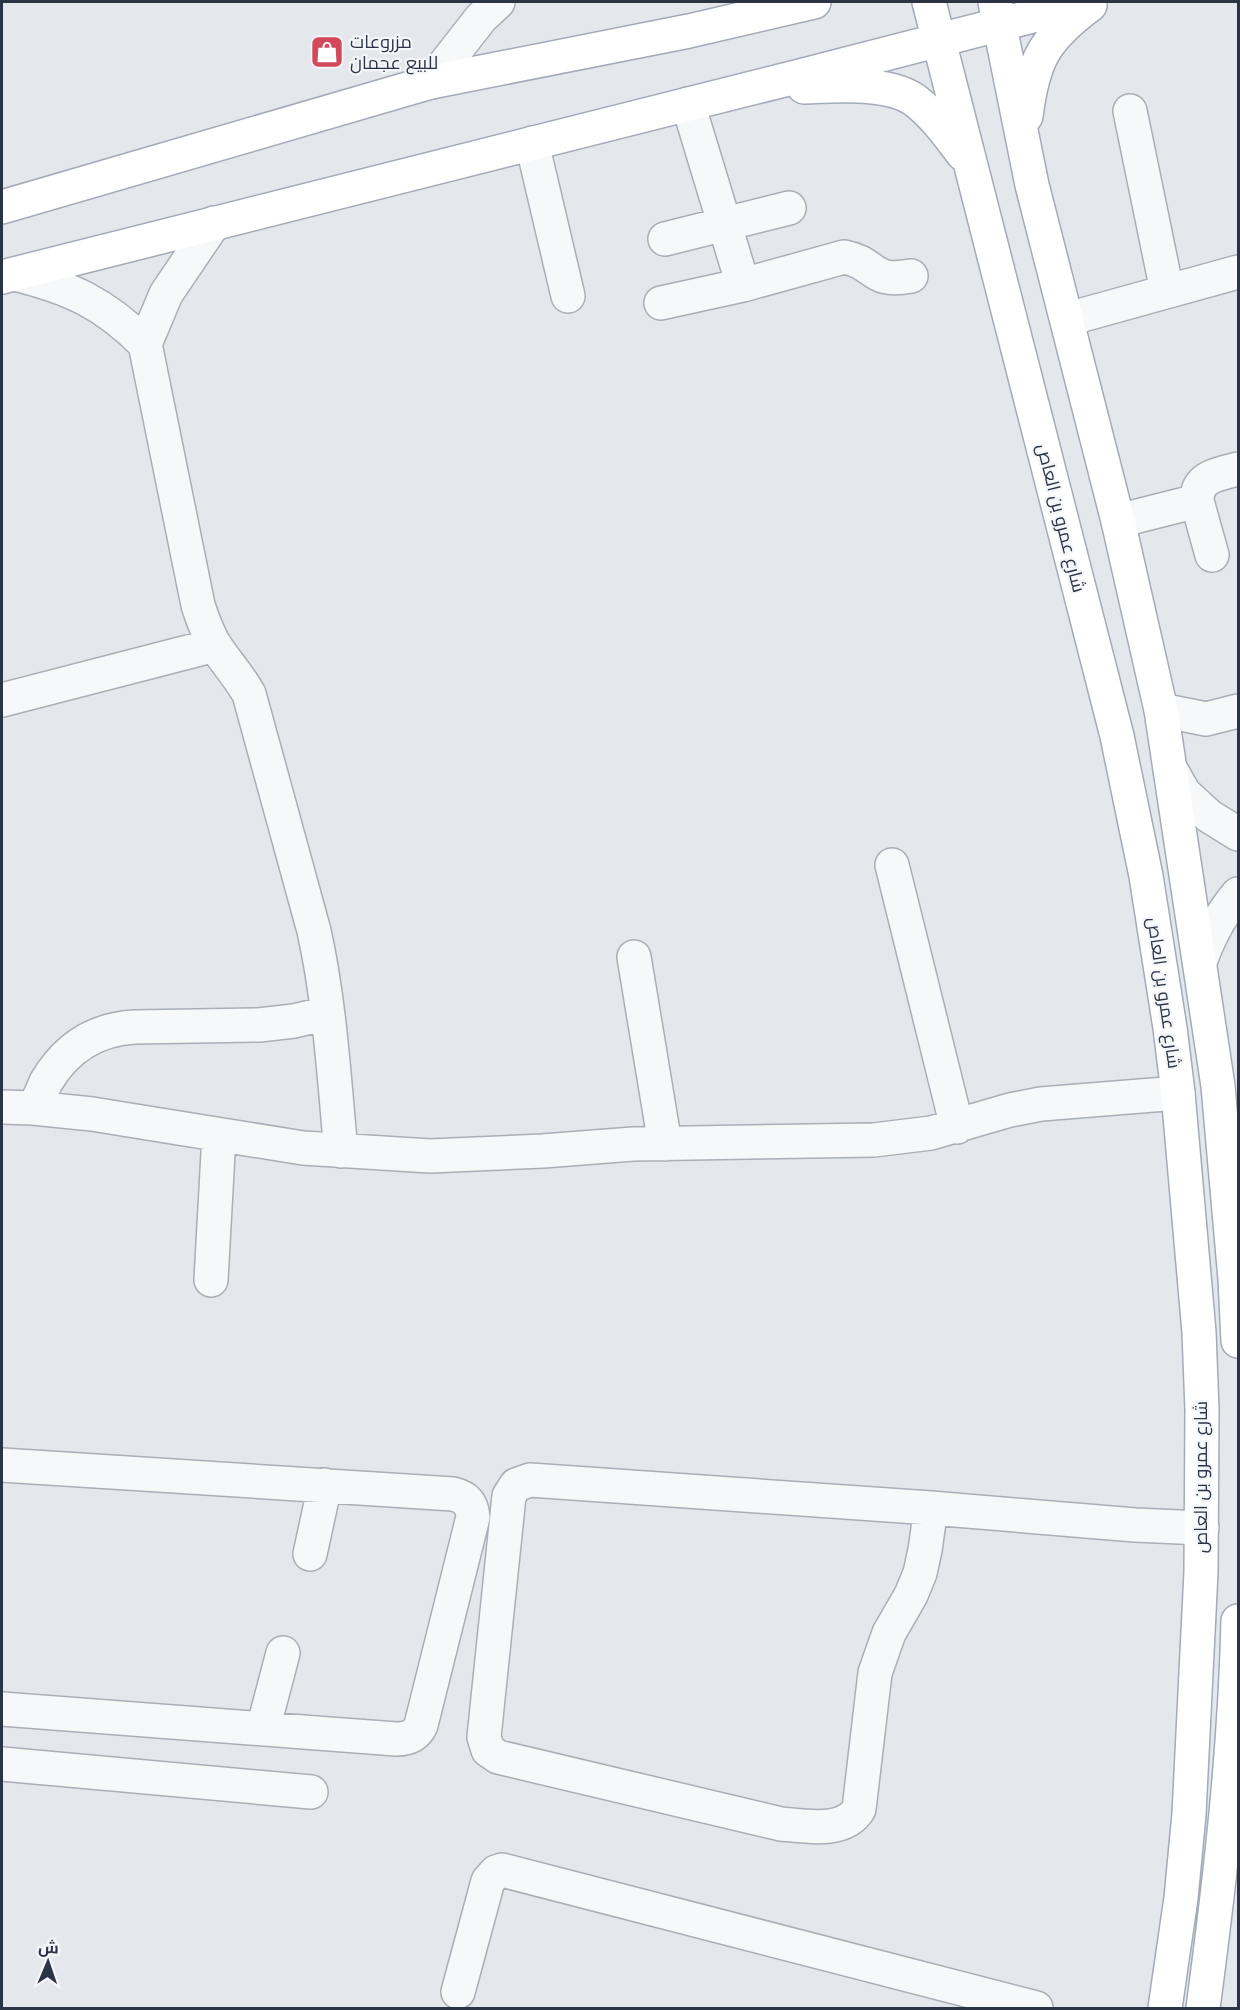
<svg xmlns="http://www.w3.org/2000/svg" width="1240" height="2010" font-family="Montserrat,Cairo,sans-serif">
  <rect width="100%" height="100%" fill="#e4e7ec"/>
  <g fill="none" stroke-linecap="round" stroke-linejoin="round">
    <defs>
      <path id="minor" d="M431 82 481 18 498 2
        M688 104 743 285
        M1130 111 1167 291
        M532 143 568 296
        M214 223 166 294 145 344 198 605C202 618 207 631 214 644 225 661 239 676 249 694L314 931C330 1003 334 1078 341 1151
        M665 239 789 208
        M15 274C71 288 104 303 145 344
        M661 303 743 285 844 257C877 263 870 284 911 276
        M1068 319 1238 272
        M1118 521 1197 501
        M1212 555 1197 501C1196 476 1219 474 1238 469
        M2 700 215 645
        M1161 710 1206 719 1238 711
        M1170 768 1184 793 1209 816 1238 834
        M892 865 957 1127
        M634 957 665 1144
        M1200 962C1209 936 1220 915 1238 894
        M2 1107 33 1108 92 1114 303 1148 430 1156 543 1151 633 1144 874 1140 931 1133 1010 1110 1041 1104 1178 1093
        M33 1108C39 1100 42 1091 46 1082 66 1048 95 1029 135 1027L259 1025 294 1021 327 1013
        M211 1280 219 1135
        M2 1465 453 1494C466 1497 472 1504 473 1517L421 1725C416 1736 408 1739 396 1739L2 1709
        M530 1480 931 1508 925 1550 920 1573 911 1595 889 1633 875 1673 859 1809C844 1834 805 1826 781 1824L498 1757 488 1750 484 1737 509 1496 516 1485Z
        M931 1508 1135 1525 1202 1528
        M310 1554 325 1485
        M263 1729 283 1653
        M2 1764 311 1792
        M458 1992 488 1881 496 1872 502 1870 1036 2008"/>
      <path id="major" d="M929 2 1117 736 1146 876 1170 1028 1178 1093 1199 1332 1202 1410 1201 1572 1189 1814 1181 1898 1165 2008
        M995 2 1032 185 1118 521 1161 710 1218 1086 1235 1279 1238 1341
        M804 87C836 86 892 81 917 102 935 116 949 136 963 154
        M1026 116C1033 60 1044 39 1090 5
        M2 207 431 82 689 31 814 2
        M2 277 796 77 1087 2
        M1203 2008C1220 1880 1235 1751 1238 1621"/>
    </defs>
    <use href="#minor" stroke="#a9aeb7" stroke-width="36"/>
    <use href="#major" stroke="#a3abb8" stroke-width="36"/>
    <use href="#minor" stroke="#f7f8fa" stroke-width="33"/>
    <use href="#major" stroke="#fff" stroke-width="33"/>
  </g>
  <defs>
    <symbol id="shop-square" viewBox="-11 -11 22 22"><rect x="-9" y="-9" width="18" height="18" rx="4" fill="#d1495b" stroke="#f4f6f9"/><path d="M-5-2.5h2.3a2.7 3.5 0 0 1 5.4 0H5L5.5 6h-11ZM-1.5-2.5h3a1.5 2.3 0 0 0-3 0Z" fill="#fff"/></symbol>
  </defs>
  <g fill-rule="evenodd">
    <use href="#shop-square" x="308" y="33" width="38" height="38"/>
  </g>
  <g text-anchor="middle" stroke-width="4.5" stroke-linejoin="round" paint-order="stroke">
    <g font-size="18" fill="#2b3445" stroke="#f4f6f9" text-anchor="start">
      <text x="350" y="48">مزروعات<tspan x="350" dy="21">للبيع عجمان</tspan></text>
    </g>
    <g font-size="18" fill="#2b3445" stroke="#f4f6f9">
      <text transform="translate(1061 518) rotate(76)" y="6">شارع عمرو بن العاص</text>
      <text transform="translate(1164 993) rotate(82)" y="6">شارع عمرو بن العاص</text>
      <text transform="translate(1201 1477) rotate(-90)" y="6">شارع عمرو بن العاص</text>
    </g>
  </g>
  <rect width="1240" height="2010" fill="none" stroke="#2b3445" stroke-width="6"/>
  <g transform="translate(48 1962) rotate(2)" stroke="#f4f6f9" stroke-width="4.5" paint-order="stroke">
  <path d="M0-4.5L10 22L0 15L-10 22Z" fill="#2b3445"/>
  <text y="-9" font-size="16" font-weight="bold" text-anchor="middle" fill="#2b3445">ش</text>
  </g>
</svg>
